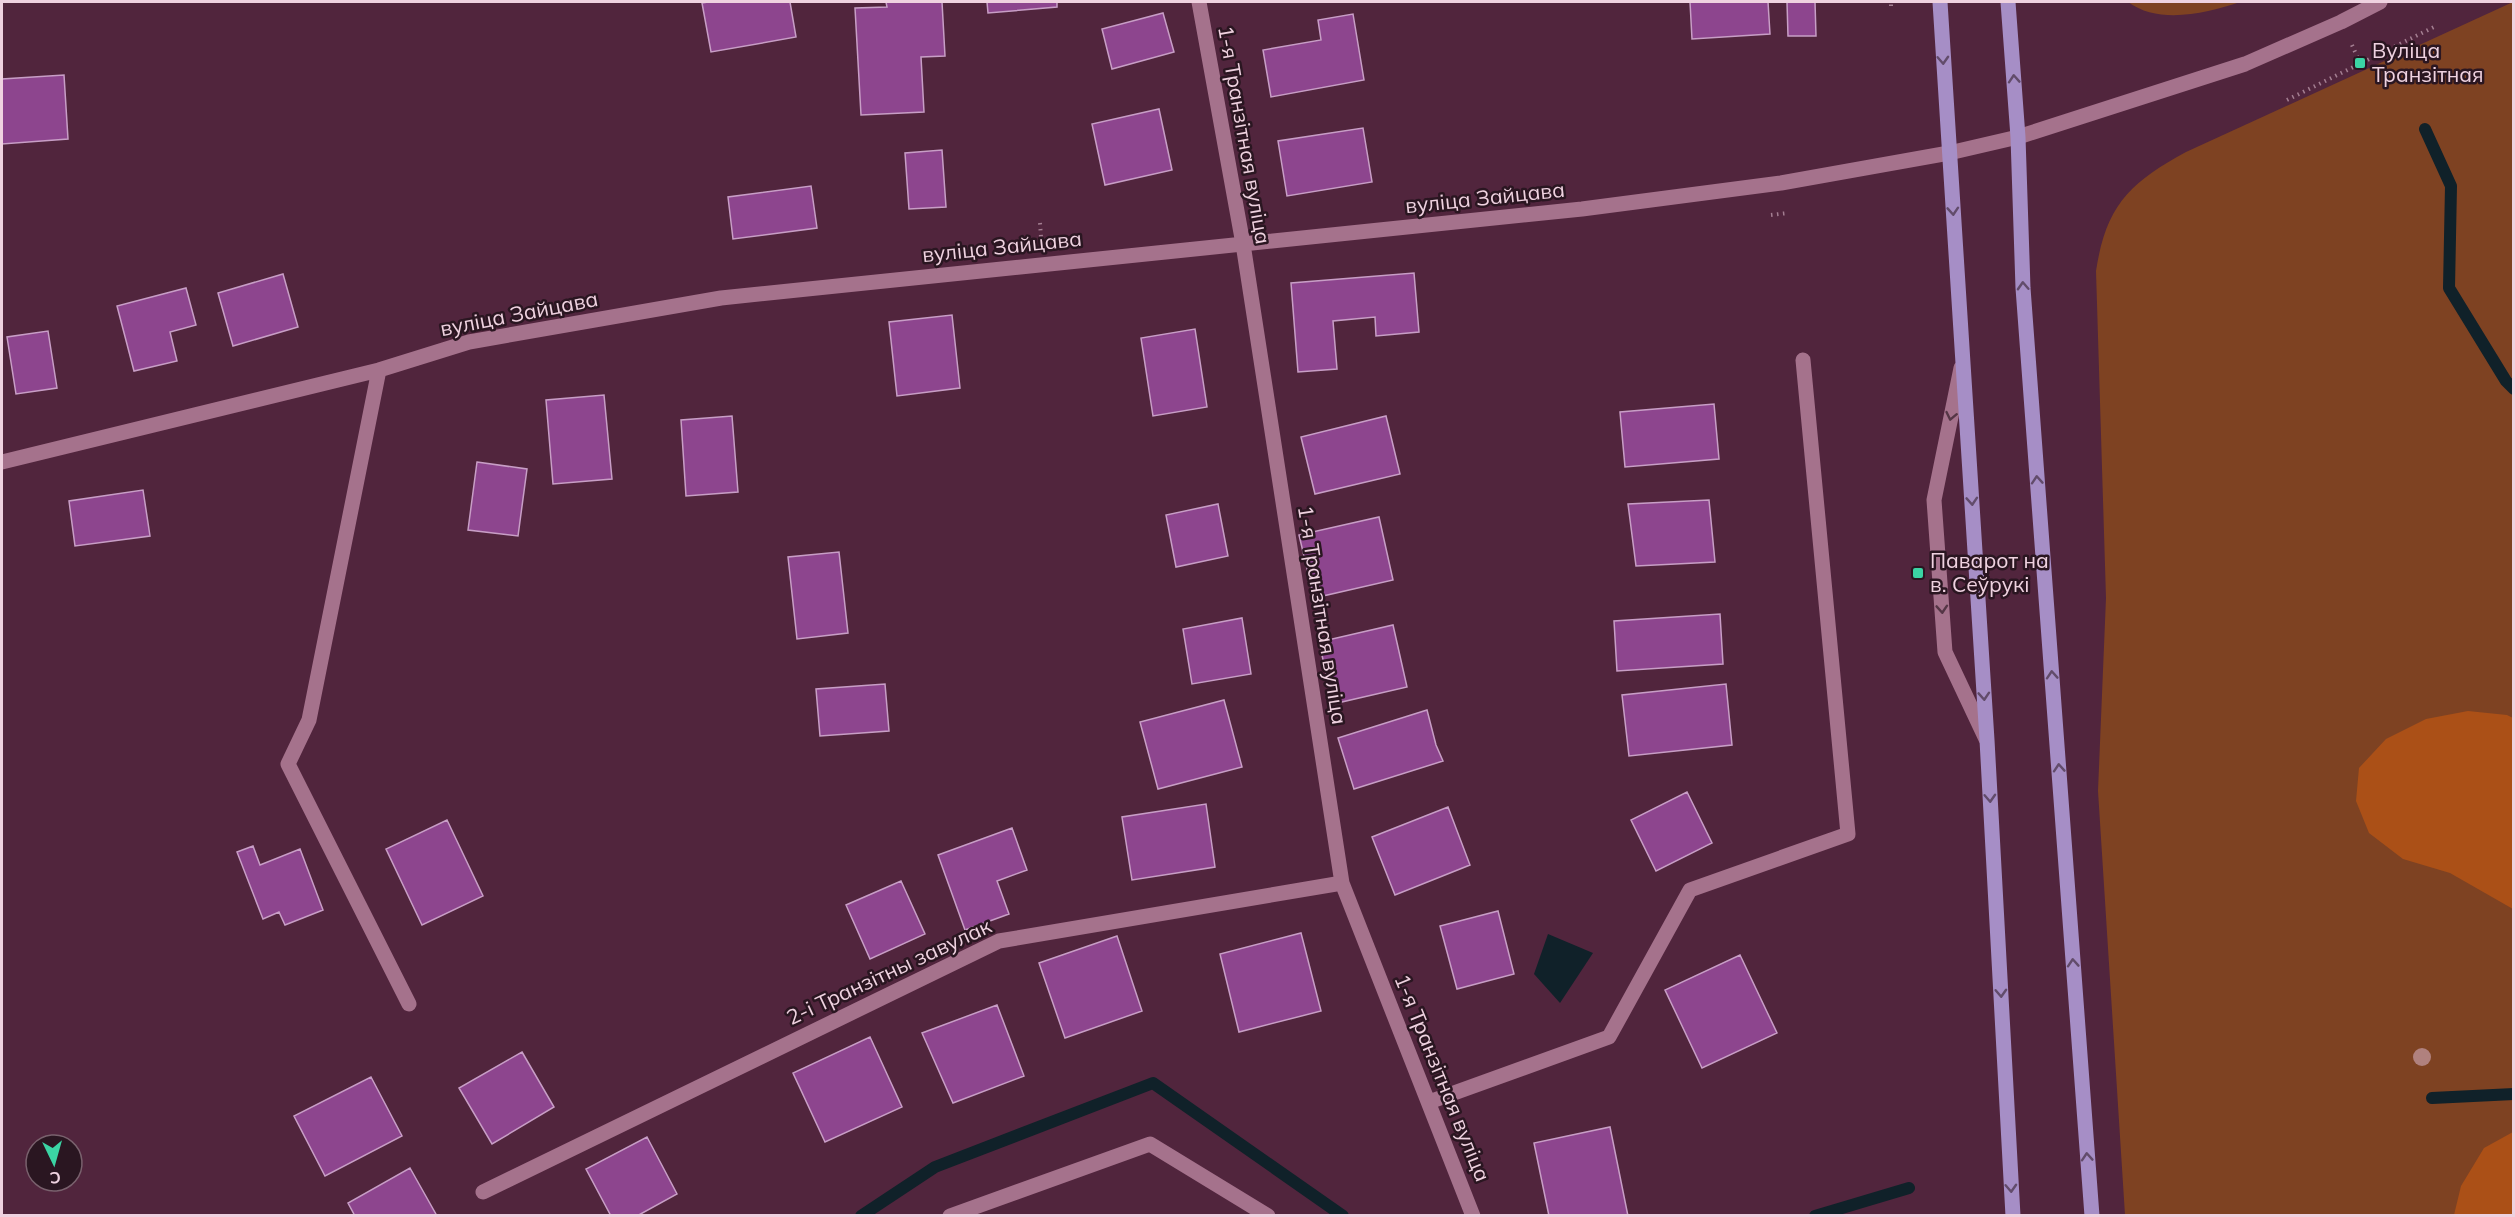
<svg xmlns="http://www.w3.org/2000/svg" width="2515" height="1217" font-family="Mulish,sans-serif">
  <rect width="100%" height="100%" fill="#51253d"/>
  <path fill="#7e4222" d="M2128 2H2240C2207 13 2159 25 2128 2Z
    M2513 2V1215H2125L2098 791 2106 598 2096 271C2106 206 2129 183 2186 152Z"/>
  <path fill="#ab5017" d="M2468 711 2507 715 2513 718V909L2450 873 2403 859 2369 833 2356 801 2359 768 2386 739 2426 719Z
    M2513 1132V1215H2454L2461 1186 2484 1148Z"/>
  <path fill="#102129" d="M1548 934 1593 953 1560 1003 1534 974Z"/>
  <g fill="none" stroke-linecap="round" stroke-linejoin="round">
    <path stroke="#102129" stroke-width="12" d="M2425 129 2451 186 2449 288 2506 381 2514 389
      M2432 1098 2514 1094
      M861 1216 935 1167 1153 1083 1343 1216
      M1815 1216 1909 1188"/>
  </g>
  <path fill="#8d458e" stroke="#c89ec6" stroke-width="1.5" d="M708 2H790L796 37 711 52 702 3Z
    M886 2H942L945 56 921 57 924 112 861 115 855 8 887 7Z
    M987 2H1057V7L988 13Z
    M1690 2H1768L1770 34 1692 39Z
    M1787 2H1815L1816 36H1788Z
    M1163 13 1174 52 1112 69 1102 29Z
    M1353 14 1364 80 1271 97 1263 50 1321 40 1318 20Z
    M64 75 68 139 2 144V79Z
    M1159 109 1172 170 1105 185 1092 124Z
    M1363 128 1372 182 1287 196 1278 141Z
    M942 150 946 207 909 209 905 153Z
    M811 186 817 228 733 239 728 197Z
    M1414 273 1419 332 1376 336 1375 317 1333 321 1337 369 1298 372 1291 283Z
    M283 274 298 327 233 346 218 293Z
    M186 288 196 325 170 332 177 361 134 371 117 306Z
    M952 315 960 388 897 396 889 322Z
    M1195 329 1207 407 1153 416 1141 338Z
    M48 331 57 388 16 394 7 337Z
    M604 395 612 479 553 484 546 400Z
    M1714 404 1719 459 1625 467 1620 412Z
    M732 416 738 492 686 496 681 420Z
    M1386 416 1400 474 1315 494 1301 437Z
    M477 462 527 469 518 536 468 530Z
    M143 490 150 536 75 546 69 501Z
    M1709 500 1715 562 1636 566 1628 504Z
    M1218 504 1228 556 1176 567 1166 515Z
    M1379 517 1393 580 1314 598 1299 535Z
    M839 552 848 633 797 639 788 557Z
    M1720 614 1723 664 1617 671 1614 621Z
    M1242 618 1251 674 1192 684 1183 629Z
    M1393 625 1407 687 1333 704 1319 642Z
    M885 684 889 731 820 736 816 689Z
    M1726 684 1732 745 1629 756 1622 695Z
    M1224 700 1242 767 1158 789 1140 722Z
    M1427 710 1436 745 1443 761 1354 789 1338 738Z
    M1687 792 1712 843 1656 871 1631 820Z
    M1206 804 1215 867 1132 880 1122 817Z
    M1448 807 1470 865 1395 895 1372 837Z
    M447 820 483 896 422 925 386 849Z
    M1012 828 1027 870 997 881 1009 914 965 930 938 855Z
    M253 846 260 865 300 849 323 910 285 925 279 912 263 919 237 852Z
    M901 881 925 934 870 959 846 905Z
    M1498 911 1514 974 1457 989 1440 926Z
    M1301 933 1321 1011 1239 1032 1220 954Z
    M1117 936 1142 1011 1065 1038 1039 963Z
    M1740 955 1777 1033 1702 1068 1665 990Z
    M997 1005 1024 1076 953 1103 922 1033Z
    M870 1037 902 1107 825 1142 793 1073Z
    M522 1052 554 1107 492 1144 459 1088Z
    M371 1077 402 1136 325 1176 294 1116Z
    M1610 1127 1628 1216H1549L1534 1143Z
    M647 1137 677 1194 637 1216H611L586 1169Z
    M410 1168 437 1216H355L348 1203Z"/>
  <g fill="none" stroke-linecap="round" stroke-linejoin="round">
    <path stroke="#a37e91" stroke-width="4" stroke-dasharray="1.5 4.5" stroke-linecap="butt" d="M1891 6V2
      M2352 45 2360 63
      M2287 100 2434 27
      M1771 215 1788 213
      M1040 223 1041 237"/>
    <path stroke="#a5728c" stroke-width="15" d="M1199 2 1243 244 1342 883 1473 1216
      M1961 368 1934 500 1945 652 1986 739
      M379 370 309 720 288 764 409 1004
      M2 462 379 370 469 342 721 298 1582 209 1781 183 1949 153 2018 137 2245 64 2341 22 2380 2
      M1429 1102 1609 1037 1690 890 1848 834 1803 360
      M483 1192 999 941 1342 883
      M950 1216 1150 1144 1268 1216"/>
    <path stroke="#a68ec6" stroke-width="15" d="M1940 2 1987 740 2013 1216
      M2008 2 2018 137 2023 288 2092 1216"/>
  </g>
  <circle fill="#b0817e" cx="2422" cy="1057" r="9"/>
  <defs><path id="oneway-chevron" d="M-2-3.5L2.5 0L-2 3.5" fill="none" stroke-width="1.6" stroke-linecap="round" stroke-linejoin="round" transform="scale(1.5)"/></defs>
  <g stroke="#624c6b">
    <use href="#oneway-chevron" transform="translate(1943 60) rotate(87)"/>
    <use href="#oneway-chevron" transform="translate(2014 79) rotate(-94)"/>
    <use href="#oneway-chevron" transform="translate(1953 211) rotate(86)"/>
    <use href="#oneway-chevron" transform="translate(2023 286) rotate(-93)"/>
    <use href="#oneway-chevron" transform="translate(2037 480) rotate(-94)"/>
    <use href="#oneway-chevron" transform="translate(1972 501) rotate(86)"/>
    <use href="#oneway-chevron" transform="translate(2052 675) rotate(-94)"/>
    <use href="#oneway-chevron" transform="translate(1984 696) rotate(86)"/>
    <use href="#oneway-chevron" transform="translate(2059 768) rotate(-94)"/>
    <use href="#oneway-chevron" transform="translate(1990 798) rotate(87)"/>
    <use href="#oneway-chevron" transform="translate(2073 963) rotate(-94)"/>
    <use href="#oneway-chevron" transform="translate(2001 993) rotate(87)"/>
    <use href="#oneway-chevron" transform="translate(2087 1157) rotate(-94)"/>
    <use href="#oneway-chevron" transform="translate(2011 1188) rotate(87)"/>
  </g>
  <g stroke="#553646">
    <use href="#oneway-chevron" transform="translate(1951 416) rotate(102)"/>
    <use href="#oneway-chevron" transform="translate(1942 609) rotate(86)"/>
  </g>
  <g fill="#3bd4a4" stroke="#2a1621" stroke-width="2">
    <rect x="2354" y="57" width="12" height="12" rx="3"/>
    <rect x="1912" y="567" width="12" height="12" rx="3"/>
  </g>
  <g text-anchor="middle" stroke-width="5" stroke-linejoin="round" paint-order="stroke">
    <g font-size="21" fill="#efd2e0" stroke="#2a1621" text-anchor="start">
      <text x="2372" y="58">Вуліца<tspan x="2372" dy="24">Транзітная</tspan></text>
      <text x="1930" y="568">Паварот на<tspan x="1930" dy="24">в. Сеўрукі</tspan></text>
    </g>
    <g font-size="21" fill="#efd2e0" stroke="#2a1621">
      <text transform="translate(1244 135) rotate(80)" y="7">1-я Транзітная вуліца</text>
      <text transform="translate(1485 198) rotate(-6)" y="7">вуліца Зайцава</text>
      <text transform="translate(1002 247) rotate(-6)" y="7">вуліца Зайцава</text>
      <text transform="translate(519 314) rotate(-11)" y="7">вуліца Зайцава</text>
      <text transform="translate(1322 615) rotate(81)" y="7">1-я Транзітная вуліца</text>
      <text transform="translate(889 972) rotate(-25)" y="7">2-і Транзітны завулак</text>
      <text transform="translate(1442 1078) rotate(68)" y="7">1-я Транзітная вуліца</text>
    </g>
  </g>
  <rect width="2515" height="1217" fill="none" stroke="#efd2e0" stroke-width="6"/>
  <g transform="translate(54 1163) rotate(175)"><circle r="28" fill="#2a1621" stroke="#79616d" stroke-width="1.5"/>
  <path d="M0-4.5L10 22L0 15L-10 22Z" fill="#3bd4a4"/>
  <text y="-9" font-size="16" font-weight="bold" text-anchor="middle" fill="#efd2e0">С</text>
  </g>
</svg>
